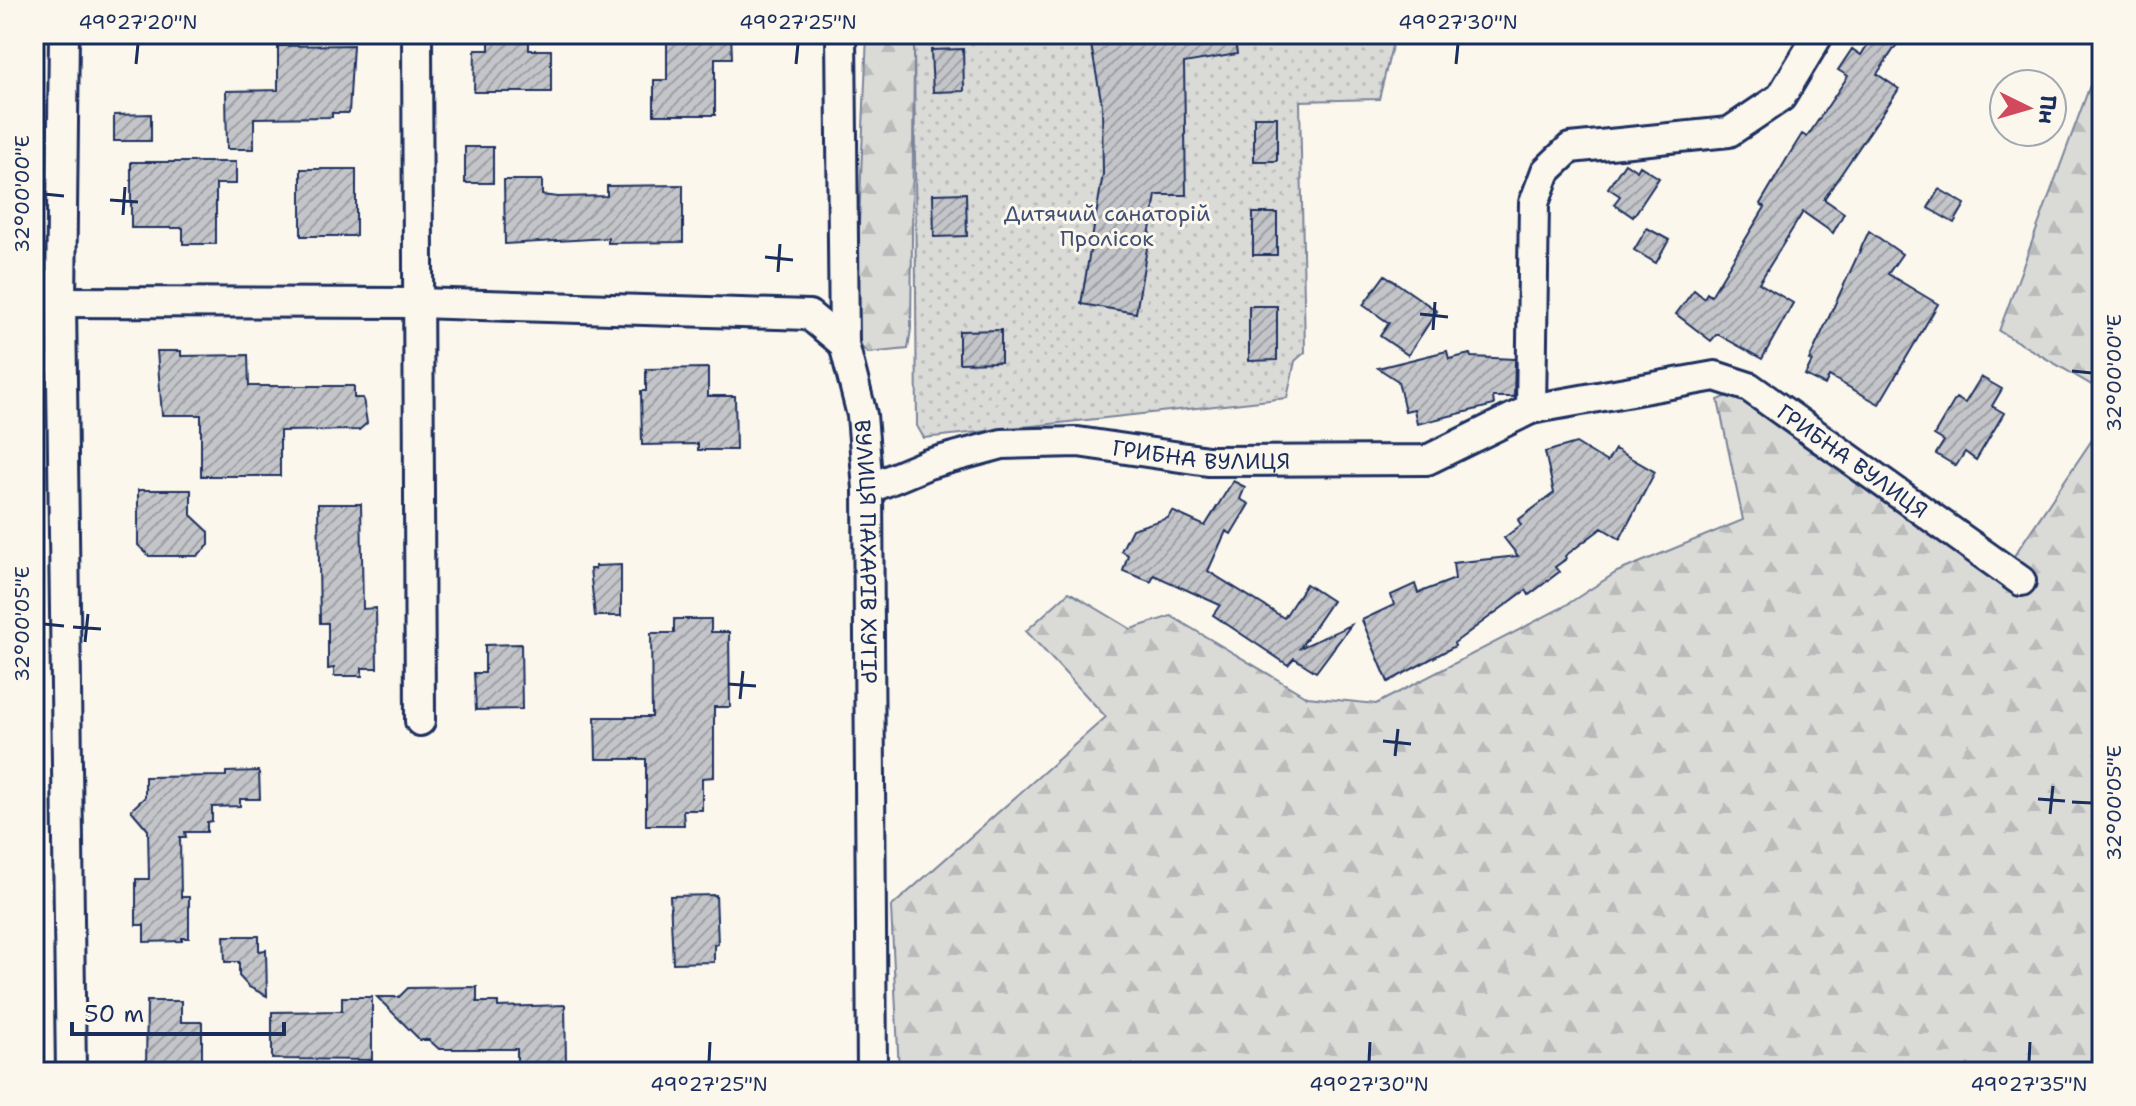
<svg xmlns="http://www.w3.org/2000/svg" width="2136" height="1106" font-family="'Shantell Sans',sans-serif">
  <defs>
    <pattern id="forest-firs" width="22" height="20" patternUnits="userSpaceOnUse" patternTransform="scale(2)"><rect width="22" height="20" fill="#dadad7"/><path d="M5 1l3.5 6h-7zM16 11l3.5 6h-7z" fill="#babbbb"/></pattern>
    <pattern id="park-dots" width="8" height="8" patternUnits="userSpaceOnUse" patternTransform="scale(2)"><rect width="8" height="8" fill="#dadad7"/><path d="M2 2h.1M6 6h.1" fill="none" stroke="#babbbb" stroke-width="1.8" stroke-linecap="round"/></pattern>
    <pattern id="building-hatch" width="6" height="6" patternUnits="userSpaceOnUse" patternTransform="scale(2)"><rect width="6" height="6" fill="#c3c5c9"/><path d="M-1 1l2-2M0 6l6-6M5 7l2-2" fill="none" stroke="#9ea0a6"/></pattern>
  </defs>
  <rect width="100%" height="100%" fill="#fbf7ec"/>
  <filter id="ink" filterUnits="userSpaceOnUse"><feTurbulence type="fractalNoise" baseFrequency=".0125" numOctaves="2"/><feDisplacementMap in="SourceGraphic" scale="16" xChannelSelector="R" yChannelSelector="G"/><feConvolveMatrix kernelMatrix="1 2 1 2 8 2 1 2 1" color-interpolation-filters="sRGB"/></filter>
  <g filter="url(#ink)">
    <path fill="url(#forest-firs)" stroke="#7a849a" stroke-width="2" d="M867 34H914V61L911 329 908 349 868 353 854 341Z
      M2102 53V391L1999 331Z
      M1749 387 2021 579 2014 556 2102 425V1072H899L891 907 1106 717 1026 631 1069 592 1131 629 1171 616 1307 697 1376 704 1563 607 1617 572 1743 520 1718 400Z"/>
    <path fill="url(#park-dots)" stroke="#7a849a" stroke-width="2" d="M914 34H1395L1379 99 1300 101 1305 352 1295 361 1287 398 924 438 917 426Z"/>
    <path fill="url(#building-hatch)" stroke="#1b2f5e" stroke-width="2" d="M489 34H529V50H551V92H474L475 50H489Z
      M667 34H731L732 58H715V115H654V80H667Z
      M1089 34H1234L1237 54 1184 63 1186 195H1156L1136 313 1081 304 1103 174 1102 105Z
      M1874 34H1904L1877 74 1899 89 1824 199 1844 213 1833 233 1803 212 1759 283 1793 303 1762 359 1717 334 1711 341 1676 314 1694 290 1704 298 1707 293 1711 296 1765 207 1760 204 1789 155 1802 134 1807 137 1848 76 1838 70 1852 49 1861 55Z
      M353 45 349 113H332V117L254 118V149H227L226 91 278 90V46Z
      M963 49 964 91 933 92 931 50Z
      M151 114V141H114V115Z
      M1254 117H1277V161H1254Z
      M465 147H493V183H465Z
      M131 162H236V184H216V244H183V228H131Z
      M1625 163 1637 171 1640 166 1659 178 1633 217 1614 204 1620 196 1608 188Z
      M301 169H356V236H301Z
      M504 180H542V195L558 197 607 196V186L683 185V242L608 243V238L505 244Z
      M1939 189 1965 204 1954 223 1928 208Z
      M966 193 967 236 934 237 933 194Z
      M1253 213H1277V255H1253Z
      M1647 228 1669 240 1656 263 1634 250Z
      M1869 231 1902 254 1888 274 1938 304 1879 404 1829 376 1825 385 1805 375 1812 361 1809 360Z
      M1385 275 1437 311 1408 355 1380 336 1389 323 1363 305Z
      M1249 306H1277V360L1249 361Z
      M1001 330V362L959 363V331Z
      M157 351H181V356L248 355 249 386H354V398H363L367 423 359 430 280 431V476H201V415H162Z
      M1447 351 1449 359 1470 354 1471 357 1515 359 1514 397H1493L1494 405 1417 424 1414 409 1405 411 1398 381 1378 368Z
      M708 368V396H735L736 450H698V444L642 445 641 391H646V369Z
      M1981 377 2002 389 1992 406 2004 413 1976 460 1965 452 1956 466 1936 454 1944 441 1934 435 1956 398 1965 403Z
      M1576 443 1607 462 1615 449 1655 472 1620 539 1602 528 1565 556 1566 559 1555 567 1559 572 1529 595 1526 590 1454 643 1455 646 1388 682 1362 620 1394 605 1391 595 1415 584 1418 593 1455 579 1453 563 1518 556 1504 538 1521 525 1518 520 1554 493 1545 452Z
      M1233 481 1245 487 1240 499 1249 504 1231 534 1226 531 1208 571 1284 618 1306 584 1332 601 1300 648 1351 625 1316 672 1294 658 1288 665 1213 615 1220 605 1154 575 1151 582 1123 571 1128 555 1121 551 1132 529 1168 518 1172 511 1205 526Z
      M138 490H191V515L209 532V545L197 556H149L138 545Z
      M318 504H361L363 609 376 608 377 668H362V676H334V668L328 669V623H320Z
      M621 565V616H595L590 569H595V566Z
      M674 619H711V632H729L730 707H714V777L702 778V810H683L684 825H646V759H596L595 717H652L651 633H674Z
      M521 644 522 709 476 710 474 673H485V645Z
      M259 771 260 799H240V806L212 807V821L207 822V832H185L186 837H180L181 897H189V938H182V941L144 942V925H136V879H149L148 830 131 810 145 797V777L226 776V772Z
      M716 895 718 944 714 945V962L673 963 670 896Z
      M224 936H259V951L266 950 267 996 249 987 239 976V962H225Z
      M477 987V1002H498V1007L565 1005 566 1062 517 1064V1049H439L429 1040H420L377 997H399L408 988Z
      M342 997H372V1060L272 1059V1012L342 1011Z
      M147 1001H181V1022H202V1068H178L175 1072 146 1068Z"/>
    <g fill="none" stroke-linecap="round" stroke-linejoin="round">
      <defs>
        <g id="street">
          <path d="M64 34 61 302 71 1072"/>
          <path d="M417 34 420 721"/>
          <path id="s1" d="M841 34 844 344 862 415 868 489 872 1072"/>
          <path d="M34 302 417 303 809 315 844 344"/>
          <path id="s2" d="M1531 409 1715 376 1749 387 2021 581"/>
          <path id="s3" d="M868 489 928 464 1002 444 1078 442 1208 461 1427 460 1531 409 1534 203 1546 171 1570 148 1729 132 1781 97 1819 34"/>
        </g>
      </defs>
      <use href="#street" stroke="#1b2f5e" stroke-width="34"/>
      <use href="#street" stroke="#fbf7ec" stroke-width="28"/>
    </g>
  </g>
  <path fill="none" stroke="#1b2f5e" stroke-width="3" d="M136 64 138 44M796 64 798 44M1456 64 1458 44M44 194 64 196M110 200 138 202M123 215 125 187M765 257 793 260M778 272 780 244M1420 314 1448 317M1433 330 1435 302M2072 371 2092 373M44 624 64 626M73 627 101 629M85 642 88 614M728 684 756 686M740 699 743 671M1383 741 1411 744M1395 756 1398 729M2038 799 2065 801M2072 802 2092 803M2050 814 2053 786M709 1062 710 1042M1369 1062 1370 1042M2029 1062 2030 1042"/>
  <g text-anchor="middle" stroke-width="6" stroke-linejoin="round" paint-order="stroke">
    <g font-size="22" fill="#415176" stroke="#fbf7ec">
      <text x="1107" y="221">Дитячий санаторій<tspan x="1107" dy="25">Пролісок</tspan></text>
    </g>
    <g font-size="22" fill="#1b2f5e" stroke="#fbf7ec">
      <text dy="8" stroke="none"><textPath href="#s3" startOffset="342">ГРИБНА ВУЛИЦЯ</textPath></text>
      <text dy="8" stroke="none"><textPath href="#s2" startOffset="350">ГРИБНА ВУЛИЦЯ</textPath></text>
      <text dy="8" stroke="none"><textPath href="#s1" startOffset="520">ВУЛИЦЯ ПАХАРІВ ХУТІР</textPath></text>
    </g>
  </g>
  <rect width="2136" height="1106" fill="none" stroke="#fbf7ec" stroke-width="88"/>
  <g transform="translate(2028 108) rotate(95)"><circle r="38" fill="#fbf7ec" stroke="#a1a7b3" stroke-width="2"/>
  <path d="M0-6L14 30L0 20L-14 30Z" fill="#d1495b"/>
  <text y="-12" font-size="22" font-weight="bold" text-anchor="middle" fill="#1b2f5e">Пн</text>
  </g>
  <path d="M72 1022v12h212v-12" fill="none" stroke="#1b2f5e" stroke-width="4"/>
  <text x="84" y="1022" font-size="24" fill="#1b2f5e" stroke="#fbf7ec" stroke-width="6" paint-order="stroke">50 m</text>
  <rect x="44" y="44" width="2048" height="1018" fill="none" stroke="#1b2f5e" stroke-width="3"/>
  <g font-size="20" text-anchor="middle" fill="#1b2f5e">
    <text x="138" y="29">49°27'20"N</text>
    <text x="798" y="29">49°27'25"N</text>
    <text x="1458" y="29">49°27'30"N</text>
    <text transform="translate(22 194) rotate(-90)" y="7">32°00'00"E</text>
    <text transform="translate(2114 373) rotate(-90)" y="7">32°00'00"E</text>
    <text transform="translate(22 624) rotate(-90)" y="7">32°00'05"E</text>
    <text transform="translate(2114 803) rotate(-90)" y="7">32°00'05"E</text>
    <text x="709" y="1091">49°27'25"N</text>
    <text x="1369" y="1091">49°27'30"N</text>
    <text x="2029" y="1091">49°27'35"N</text>
  </g>
</svg>
